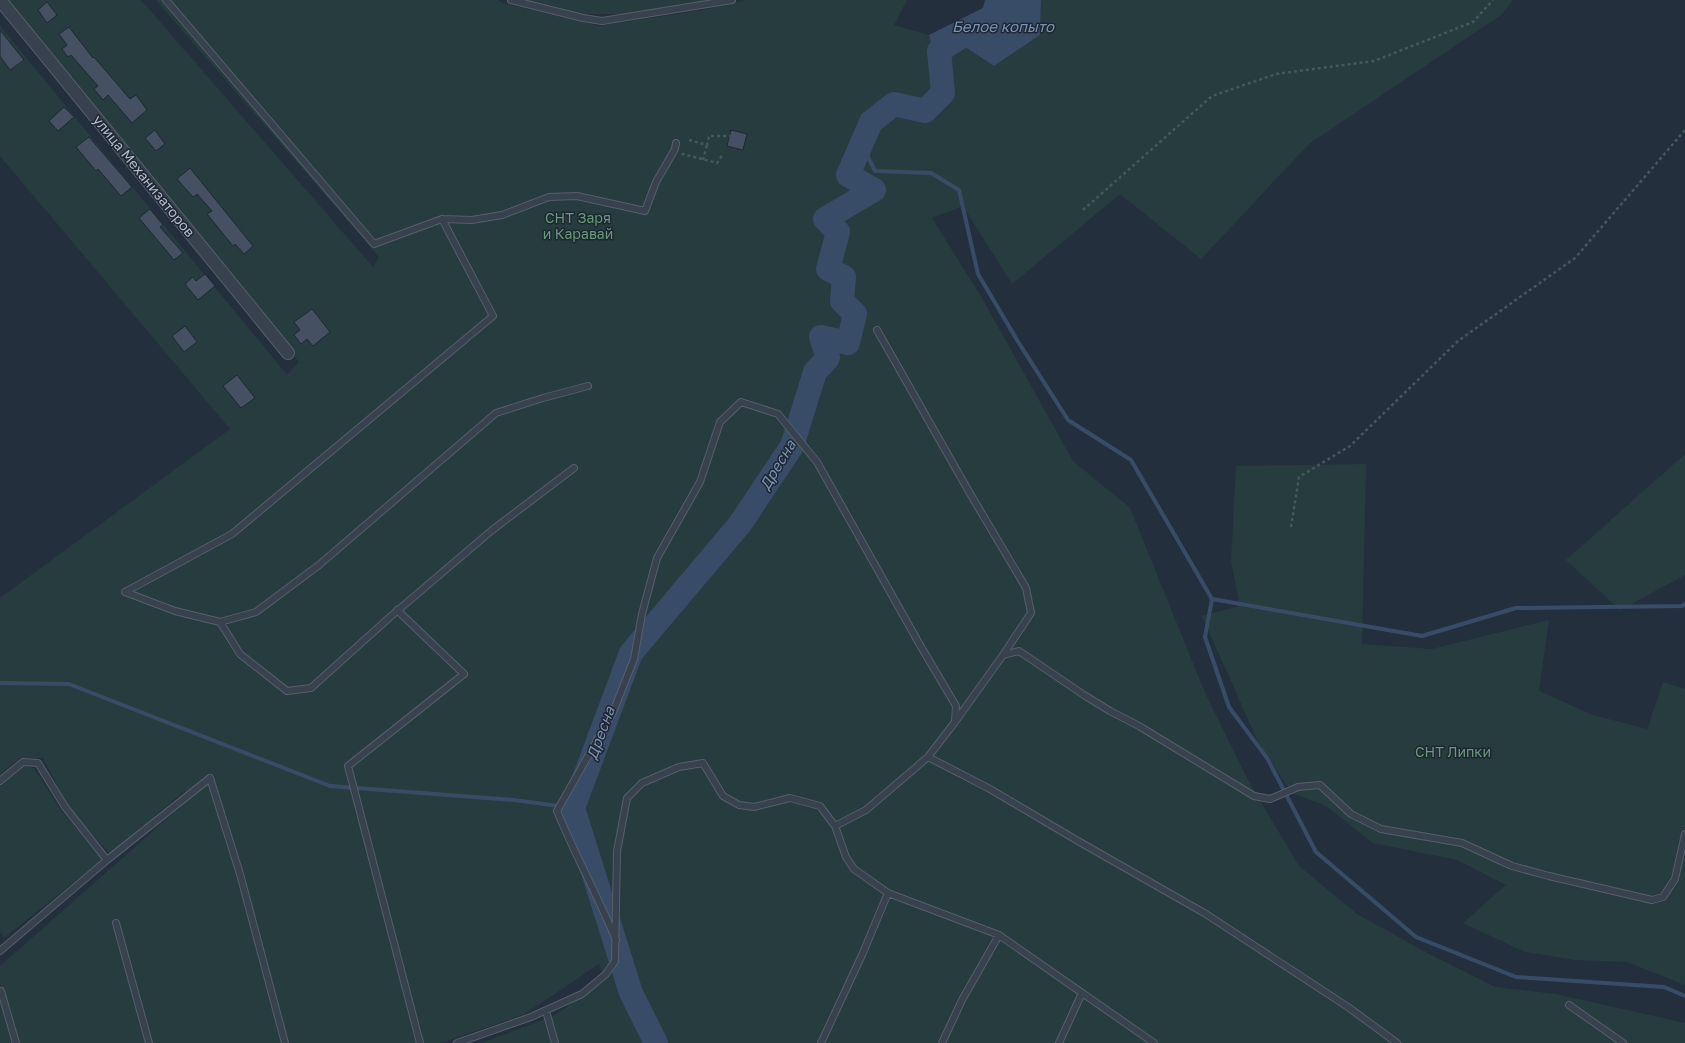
<svg xmlns="http://www.w3.org/2000/svg" width="1685" height="1043" font-family="'Golos Text',sans-serif">
  <rect width="100%" height="100%" fill="#242f3e"/>
  <path fill="#263c3f" d="M0 0H141L373 267 379 257 156 0H498L503 3 599 26 708 9 746 0H907L894 25 929 35 937 62 965 47 994 66 1040 35 1041 0H1513L1501 15 1309 144 1201 259 1120 194 1012 284 963 206 932 218 982 298 1073 461 1130 508 1206 695 1248 780 1299 866 1357 914 1429 954 1495 987 1556 994 1685 1023V1043H482L555 1015 605 980 599 964 525 1014 441 1043H0V966L194 795 184 791 110 854 68 807 43 758H20L0 774V598L230 429 0 156V26L287 375 299 362Z
    M526 0H716L626 14H576Z
    M1685 454V575L1620 610 1566 560Z
    M1366 464 1362 644 1432 649 1549 620 1539 691 1593 715 1647 729 1663 682 1685 689V985L1627 962 1575 960 1525 952 1463 923 1506 885 1457 860 1373 843 1326 806 1292 793 1258 742 1202 616 1240 606 1231 561 1236 466Z
    M23 766 34 768 60 809 102 860 4 938 0 932V786Z"/>
  <path fill="#394c67" d="M985 0H1041L1040 35 994 66 965 47 937 63 929 35 983 8Z"/>
  <g fill="none" stroke-linecap="round" stroke-linejoin="round">
    <path stroke="#394c67" stroke-width="4" d="M861 143 875 171 931 173 959 190 978 274 1017 340 1068 420 1131 460 1212 599 1422 636 1516 608 1682 606 1685 604
      M1212 599 1205 637 1229 707 1267 758 1316 852 1416 937 1516 977 1664 987 1685 996
      M0 683 69 684 330 786 514 800 573 808"/>
    <path stroke="#394c67" stroke-width="24" d="M656 1043 631 993 573 808 631 653 740 524 792 446 815 372 828 358 821 337 848 343 855 314 842 301 844 277 828 269 838 232 825 219 874 190 848 175 871 122 894 104 925 111 943 93 939 51 995 15 1011 0"/>
  </g>
  <path fill="#455162" stroke="#1f2835" d="M47 2 57 15 47 23 38 10Z
    M69 27 93 58 94 57 130 99 136 95 147 110 132 123 108 95 103 100 94 89 98 86 71 55 68 57 62 49 67 45 59 34Z
    M0 30 24 60 10 70 0 56Z
    M64 107 74 117 58 131 49 121Z
    M155 130 165 144 156 151 145 138Z
    M731 130 747 134 743 150 727 146Z
    M89 137 132 187 121 196 98 169 96 171 76 147Z
    M190 168 253 246 244 254 235 244 233 246 207 214 212 211 197 194 193 197 177 179Z
    M150 209 163 225 160 227 183 253 174 260 139 218Z
    M205 274 215 286 198 300 185 284 193 277 196 281Z
    M312 309 330 332 313 346 307 339 301 344 294 335 300 330 294 322Z
    M185 326 197 342 184 352 172 336Z
    M237 375 255 398 241 408 223 386Z"/>
  <g fill="none" stroke-linecap="round" stroke-linejoin="round">
    <defs>
      <path id="lane" d="M166 0 374 244 442 219 472 220 502 215 549 197 577 196 645 211 656 182 675 149 676 143
        M511 0 583 18 602 21 732 0
        M442 219 493 316 232 534 125 592 175 611 220 622 256 612 319 565 496 413 543 398 588 386
        M877 330 968 490 1026 588 1031 613 1003 655
        M397 610 464 674 348 766 420 1043
        M220 622 240 654 287 691 311 688 390 617 491 531 574 468
        M928 757 990 789 1078 841 1206 914 1348 1007 1397 1043
        M0 781 23 762 38 763 65 807 107 860
        M835 826 866 810 928 757 955 722 1003 655 1019 651 1084 695 1110 711 1139 726 1254 796 1270 799 1298 787 1320 785 1351 814 1381 829 1462 843 1512 866 1549 876 1652 900 1663 897 1675 879 1685 834
        M116 923 149 1043
        M616 940C598 896 575 855 557 811L613 712 634 659 642 614 657 558 700 482 720 422 741 402 778 414 817 462 920 645 956 706 955 721
        M0 951 107 860 210 778 240 874 285 1043
        M1 991 16 1043
        M1569 1005 1623 1043
        M546 1011 555 1043
        M457 1043 531 1017 582 994 606 974 615 961 617 851 627 798 642 783 679 767 703 763 723 796 739 805 754 807 790 798 820 806 835 826 846 857 854 869 888 893 999 935 1154 1043
        M821 1043 862 955 888 893
        M942 1043 962 1000 999 935
        M1059 1043 1082 993"/>
      <path id="street" d="M0 0 288 353"/>
    </defs>
    <use href="#lane" stroke="#565f6c" stroke-width="8"/>
    <use href="#street" stroke="#565f6c" stroke-width="14"/>
    <path stroke="#44595c" stroke-width="2.5" stroke-dasharray="3 3" stroke-linecap="butt" d="M689 140 707 145 709 136H730
      M682 155 683 154 717 163 723 154
      M703 160 707 145
      M1083 210 1212 96 1276 74 1374 61 1473 22 1493 0
      M1291 527 1299 477 1350 446 1458 341 1575 258 1685 130"/>
    <use href="#lane" stroke="#38414e" stroke-width="6"/>
    <use href="#street" stroke="#38414e" stroke-width="12"/>
  </g>
  <g text-anchor="middle" stroke-width="3" stroke-linejoin="round" paint-order="stroke">
    <g font-size="14" fill="#b4bcc9" stroke="#1d2633">
      <text transform="translate(144 176) rotate(51)" y="5">улица Механизаторов</text>
    </g>
    <g font-size="14" fill="#6b9a76" stroke="#1d2633">
      <text x="578" y="223">СНТ Заря<tspan x="578" dy="16">и Каравай</tspan></text>
      <text x="1453" y="757">СНТ Липки</text>
    </g>
    <g font-size="15" font-style="italic" fill="#7c92b1" stroke="#1d2633">
      <text x="1003" y="32">Белое копыто</text>
      <text transform="translate(778 465) rotate(-59)" y="5">Дресна</text>
      <text transform="translate(601 733) rotate(-70)" y="5">Дресна</text>
    </g>
  </g>
</svg>
